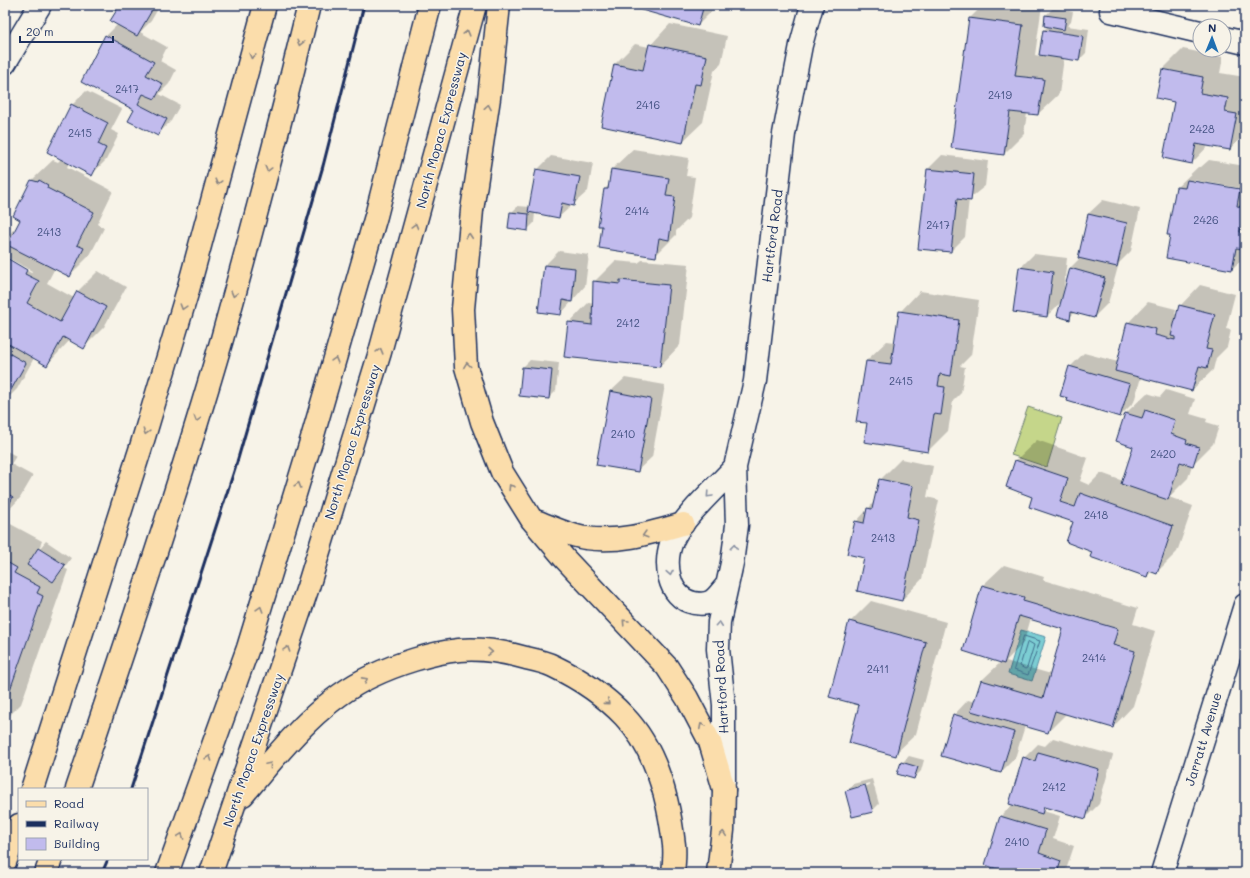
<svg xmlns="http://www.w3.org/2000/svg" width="1250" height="878" font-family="Mali,sans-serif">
  <rect width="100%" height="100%" fill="#f7f3e8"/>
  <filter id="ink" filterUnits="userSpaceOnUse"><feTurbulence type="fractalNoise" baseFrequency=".025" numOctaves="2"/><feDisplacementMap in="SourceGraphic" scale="8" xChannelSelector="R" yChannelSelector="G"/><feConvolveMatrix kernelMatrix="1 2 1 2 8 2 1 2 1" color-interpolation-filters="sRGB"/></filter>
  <g filter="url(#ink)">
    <path fill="#c5d68a" stroke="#708274" d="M1028 407 1062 418 1047 467 1011 455Z"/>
    <path fill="#7bcdd3" stroke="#558ea4" d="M1021 630 1046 637 1032 681 1008 674Z"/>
    <path fill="#0003" fill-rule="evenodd" d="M121 5H160L151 21 140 32 167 47 160 61 176 70 169 84 159 94 180 105 171 121 157 135 135 110 106 36 118 24Z
      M632 5H718L698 25Z
      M983 5H1042L1035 55 1040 56 1044 30 1048 26 1046 15 1053 8 1073 12 1071 22 1067 26 1089 29 1086 53 1079 60 1064 58 1059 94 1038 114 1027 113 1024 134 1004 154 970 18Z
      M670 24 727 36 721 64 714 71 703 122 682 142 615 64 635 44 649 47Z
      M1183 49 1223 57 1220 73 1245 77V134L1230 149 1209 145 1192 163 1175 101 1163 69Z
      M86 91 122 109 111 130 119 134 106 160 92 174 69 163 67 167 113 191 97 224 104 228 90 255 69 276 55 268 47 283 74 298 78 291 98 271 126 287 104 327 83 348 70 340 47 365 34 358 17 389 5 401V258L31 273 32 271 5 256V235L8 236 13 230 15 231 22 219 14 216 32 180 53 160 58 162 61 159 72 105Z
      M633 149 689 158 686 176 695 177 689 218 676 231V235L655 256 603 226 605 189 610 184 612 169Z
      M942 155 988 161 985 186 969 199 965 237 951 251 928 169Z
      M551 156 593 163 588 191 559 217 535 213 534 223 527 230 511 213 518 206 530 207 537 170Z
      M1209 160 1245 166V189L1193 180V182L1245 190V256L1232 269 1177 187 1198 167H1201Z
      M1103 200 1140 209 1131 251 1119 263 1108 303 1094 317 1075 312 1069 318 1062 301 1047 316 1020 268 1034 254 1067 258 1063 296 1070 268 1081 257 1088 214Z
      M559 251 589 255 585 286 561 314 545 265Z
      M642 260 689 264 680 345 660 366 569 323 589 302 594 303V282L615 261 638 263Z
      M1200 285 1235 294 1226 329 1231 330 1227 347 1216 358 1213 370 1192 390 1141 377 1134 402 1120 416 1070 367 1084 353 1118 362 1128 323 1148 302 1176 309 1175 314 1177 315 1180 306Z
      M920 291 979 300 971 355 960 366 965 367 961 393 953 401 948 431 928 451 868 422 866 361 887 341 895 342 900 312Z
      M530 360 559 363 556 391 549 398 520 395 523 367Z
      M625 378 665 385 652 457 637 471 610 392Z
      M1166 390 1195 399 1190 414 1207 419 1206 422 1219 426 1213 444 1192 465 1188 478 1169 497 1193 506 1177 552 1157 572 1152 571 1147 576 1093 551 1074 522 1034 496 1007 487 1016 460 1037 440 1088 458 1080 481 1089 485 1101 473 1123 481 1134 446 1117 441 1126 413 1147 393 1160 397Z
      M5 450 16 456 11 464 33 476 20 498 5 514Z
      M901 459 933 466 927 497 939 500 922 579 902 600 865 557 856 522 875 501 880 480Z
      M5 521 42 541 39 549 46 541 71 558 64 568 68 570 21 704 5 720Z
      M1004 565 1044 577 1043 580 1138 608 1133 624 1155 631 1133 706 1113 727 1067 713 1048 732 1025 726 1015 758 1001 772 954 715 968 700 975 702 982 680 1001 662 983 585ZM1031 618 1064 628 1051 674 1006 661 1024 642Z
      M871 601 946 622 916 734 895 754 860 704 850 622Z
      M1053 738 1113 755 1099 804 1085 818 1047 807 1043 811 1060 816 1053 839 1074 846 1065 873H1012L1001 816 1013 804 1024 758 1038 744 1045 746Z
      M909 756 924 760 921 771 914 778 902 763Z
      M872 779 879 804 872 811 846 791 853 784ZM869 783 870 785 853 790V788Z"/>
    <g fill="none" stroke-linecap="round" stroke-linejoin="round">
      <path stroke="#416e8d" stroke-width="1" d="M1024 636 1040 641 1028 675 1014 670Z
        M1029 642 1034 645 1027 668 1025 669 1020 666 1027 643Z"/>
    </g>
    <path fill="#c1bbed" stroke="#1b2f5e" d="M120 5H155L137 36 110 21Z
      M631 5H704L698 26 631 7Z
      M1045 15 1066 18 1064 30 1044 26Z
      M969 18 1023 25 1015 76 1044 79 1038 115 1010 112 1004 155 951 148Z
      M1043 30 1083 36 1079 61 1039 55Z
      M105 35 154 62 146 75 163 84 155 99 143 94 138 104 167 119 158 136 128 121 134 110 81 82Z
      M649 44 707 56 701 85 695 84 683 143 601 126 614 64 643 70Z
      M1162 69 1203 77 1200 93 1228 98 1225 112 1237 114 1230 150 1196 144 1192 164 1163 158 1174 102 1156 98Z
      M71 104 108 123 98 144 106 148 92 176 47 152Z
      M536 169 580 177 574 206 562 203 559 218 528 212Z
      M611 169 669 178 666 196 675 197 669 240 659 238 656 257 599 248 602 226H598L604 189H608Z
      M927 169 974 174 971 201 957 199 951 252 918 249Z
      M31 180 38 182 39 180 48 185 47 188 94 212 77 245 84 248 70 277 7 245 20 220 13 216Z
      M1187 180 1240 189 1237 206 1245 207 1240 232 1245 233V249L1236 248 1232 270 1166 258 1170 235H1167L1176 187 1185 188Z
      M510 212 529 214 528 231 508 228Z
      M1088 214 1127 223 1117 267 1078 258Z
      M5 257 27 270 25 274 39 281 27 303 60 322 77 291 106 307 84 349 63 337 47 366 5 342Z
      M544 265 575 268 572 302 563 300 561 315 538 312Z
      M1019 267 1053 272 1047 317 1013 312Z
      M1070 268 1105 278 1094 318 1071 312 1070 320 1057 316Z
      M620 280 669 285 660 367 564 357 568 322 592 325 593 281 620 284Z
      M1179 305 1215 314 1206 349 1212 350 1207 368 1199 366 1192 391 1115 371 1127 322 1156 329 1155 335 1175 340V337L1171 336Z
      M899 311 959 320 951 376 940 374 938 386 945 387 941 415 934 414 928 452 864 442 867 423 856 422 866 361 891 364Z
      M5 351 26 363 5 401Z
      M1069 366 1130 384 1120 417 1067 401 1068 398 1060 396Z
      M522 367 552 370 549 399 519 396Z
      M610 391 651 399 638 472 596 465Z
      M1145 410 1175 420 1171 434 1187 440 1186 443 1199 447 1193 466 1180 462 1168 500 1121 484 1133 447 1116 441 1125 413 1142 418Z
      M1015 460 1068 478 1060 502 1075 507 1080 493 1173 526 1157 574 1149 571 1147 577 1090 557 1092 552 1066 542 1073 522 1029 507 1032 497 1006 487Z
      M879 479 913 486 907 517 919 520 902 601 857 591 864 558 847 554 855 521 864 523 867 508 872 509Z
      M5 492 13 497 5 512Z
      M38 548 65 565 53 582 27 565Z
      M5 561 17 568 14 573 40 587 37 593 43 596 5 704Z
      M982 585 1024 597 1023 601 1118 629 1113 645 1135 651 1113 728 1055 711 1048 733 971 711 981 680 1043 698 1063 629 1019 616 1004 664 963 651Z
      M849 621 926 642 896 756 849 743 859 705 829 697Z
      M953 714 1014 732 1001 773 941 756Z
      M1038 752 1099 769 1086 819 1044 807 1042 814 1009 804 1023 757 1035 761Z
      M901 762 918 767 914 779 897 774Z
      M865 785 873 812 852 817 845 791Z
      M1000 816 1046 830 1039 853 1061 861 1057 873H1009L985 865Z"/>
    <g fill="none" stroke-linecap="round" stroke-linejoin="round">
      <defs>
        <path id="minor" d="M1111 11 1200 32
          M1224 38 1245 43
          M5 63 40 5
          M727 585C722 590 718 597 712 601 707 604 700 604 694 603 667 598 663 561 673 539 684 516 717 487 735 467
          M724 782V705L718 649 719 622 732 563 737 525 735 467 755 381 784 134 801 45 812 5
          M1162 873 1245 605"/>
        <path id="major" d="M718 873 723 830 724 789"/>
        <path id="highway" d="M499 5 489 98 472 210 463 309 466 367 482 422 502 472 532 520 565 559 667 667 687 698 710 742 724 789
          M533 520C550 526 569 536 586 538 620 543 651 533 683 524
          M32 789 141 447 188 290 265 5
          M77 789C127 640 178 490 222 339 253 228 282 117 309 5
          M243 795C280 751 318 701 372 676 397 664 431 653 459 650 481 648 505 652 526 658 535 660 545 662 553 666 578 678 605 696 624 716 656 749 669 801 674 845 675 854 674 864 673 873
          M5 862 19 825
          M46 873 51 859
          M167 873 248 648 313 435 376 216 430 5
          M211 873 308 587 380 352 475 5"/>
      </defs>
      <use href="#minor" stroke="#1b2f5e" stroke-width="25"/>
      <use href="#major" stroke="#1b2f5e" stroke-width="25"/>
      <use href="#highway" stroke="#1b2f5e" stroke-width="25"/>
      <use href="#minor" stroke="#f7f3e8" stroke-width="22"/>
      <use href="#major" stroke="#fbddab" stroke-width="22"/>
      <use href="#highway" stroke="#fbddab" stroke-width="22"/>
      <path stroke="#1b2f5e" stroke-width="3" d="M131 789 237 462 323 166 364 5
        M102 873 108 859"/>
    </g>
    <defs><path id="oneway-chevron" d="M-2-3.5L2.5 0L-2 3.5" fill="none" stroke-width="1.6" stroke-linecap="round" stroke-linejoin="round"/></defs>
    <g stroke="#8b8684">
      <use href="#oneway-chevron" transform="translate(467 33) rotate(-75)"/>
      <use href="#oneway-chevron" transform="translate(300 43) rotate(104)"/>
      <use href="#oneway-chevron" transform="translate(252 56) rotate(104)"/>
      <use href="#oneway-chevron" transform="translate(488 107) rotate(-81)"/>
      <use href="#oneway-chevron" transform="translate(268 169) rotate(105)"/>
      <use href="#oneway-chevron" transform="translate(218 182) rotate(105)"/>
      <use href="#oneway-chevron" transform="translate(415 226) rotate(-75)"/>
      <use href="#oneway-chevron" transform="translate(469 236) rotate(-85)"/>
      <use href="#oneway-chevron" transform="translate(234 294) rotate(105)"/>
      <use href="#oneway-chevron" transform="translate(183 307) rotate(107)"/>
      <use href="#oneway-chevron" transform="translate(380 351) rotate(-74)"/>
      <use href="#oneway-chevron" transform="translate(335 360) rotate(-74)"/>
      <use href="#oneway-chevron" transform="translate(467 365) rotate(-98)"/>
      <use href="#oneway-chevron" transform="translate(197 419) rotate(107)"/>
      <use href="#oneway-chevron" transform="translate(146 432) rotate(107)"/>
      <use href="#oneway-chevron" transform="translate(298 485) rotate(-73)"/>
      <use href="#oneway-chevron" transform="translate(511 487) rotate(-122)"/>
      <use href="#oneway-chevron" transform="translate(645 535) rotate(164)"/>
      <use href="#oneway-chevron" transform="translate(260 609) rotate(-73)"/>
      <use href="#oneway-chevron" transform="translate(625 622) rotate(-133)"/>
      <use href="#oneway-chevron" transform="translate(287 649) rotate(-72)"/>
      <use href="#oneway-chevron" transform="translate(490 652) rotate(3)"/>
      <use href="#oneway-chevron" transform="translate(365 680) rotate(-29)"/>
      <use href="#oneway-chevron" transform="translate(607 702) rotate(40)"/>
      <use href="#oneway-chevron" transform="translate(702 726) rotate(-117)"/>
      <use href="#oneway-chevron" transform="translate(209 758) rotate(-71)"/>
      <use href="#oneway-chevron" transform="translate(269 765) rotate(-50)"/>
      <use href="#oneway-chevron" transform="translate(723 834) rotate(-84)"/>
      <use href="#oneway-chevron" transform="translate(181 836) rotate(-70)"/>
    </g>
    <g stroke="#8991a3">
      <use href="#oneway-chevron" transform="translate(709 495) rotate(133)"/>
      <use href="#oneway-chevron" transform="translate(734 547) rotate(-84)"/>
      <use href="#oneway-chevron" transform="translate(670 573) rotate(80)"/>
      <use href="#oneway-chevron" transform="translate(719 624) rotate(-85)"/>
    </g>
  </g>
  <g text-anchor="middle" stroke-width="3" stroke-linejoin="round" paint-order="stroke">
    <g font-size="11" fill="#445282">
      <text x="127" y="93">2417</text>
      <text x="1000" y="99">2419</text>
      <text x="648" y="109">2416</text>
      <text x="1202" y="133">2428</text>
      <text x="80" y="137">2415</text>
      <text x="637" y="215">2414</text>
      <text x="1206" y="224">2426</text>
      <text x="938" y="229">2417</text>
      <text x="49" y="236">2413</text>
      <text x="628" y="327">2412</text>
      <text x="901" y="385">2415</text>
      <text x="623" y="438">2410</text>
      <text x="1163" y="458">2420</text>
      <text x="1096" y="519">2418</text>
      <text x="883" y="542">2413</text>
      <text x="1094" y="662">2414</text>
      <text x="878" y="673">2411</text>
      <text x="1054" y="791">2412</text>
      <text x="1017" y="846">2410</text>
    </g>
    <g font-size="13" fill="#1b2f5e" stroke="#f7f3e8">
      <text transform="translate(441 130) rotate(-75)" y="5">North Mopac Expressway</text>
      <text transform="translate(772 236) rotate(-83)" y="5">Hartford Road</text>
      <text transform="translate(352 442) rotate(-73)" y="5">North Mopac Expressway</text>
      <text transform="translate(721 687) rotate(-93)" y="5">Hartford Road</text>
      <text transform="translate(1203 739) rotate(-73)" y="5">Jarratt Avenue</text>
      <text transform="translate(253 750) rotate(-71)" y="5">North Mopac Expressway</text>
    </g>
  </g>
  <rect width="1250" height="878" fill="none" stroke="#f7f3e8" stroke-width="20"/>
  <rect x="10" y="10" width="1230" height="858" fill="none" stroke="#1b2f5e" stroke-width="1.5" filter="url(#ink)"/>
  <rect x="18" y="788" width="130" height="72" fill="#f7f3e8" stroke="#9fa5b1"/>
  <rect x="26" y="801" width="20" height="6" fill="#fbddab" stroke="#9fa5b1"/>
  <text x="54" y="808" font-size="12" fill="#1b2f5e">Road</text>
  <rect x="26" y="821" width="20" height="6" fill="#1b2f5e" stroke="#9fa5b1"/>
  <text x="54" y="828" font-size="12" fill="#1b2f5e">Railway</text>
  <rect x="26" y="838" width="20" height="12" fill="#c1bbed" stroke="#9fa5b1"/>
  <text x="54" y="848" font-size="12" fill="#1b2f5e">Building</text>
  <g transform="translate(1212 38) rotate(1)"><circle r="19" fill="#f7f3e8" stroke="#9fa5b1"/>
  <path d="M0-3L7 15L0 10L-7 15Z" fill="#1f6fb2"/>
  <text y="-6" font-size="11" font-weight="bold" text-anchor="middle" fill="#1b2f5e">N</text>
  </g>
  <path d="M20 36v6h93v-6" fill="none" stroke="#1b2f5e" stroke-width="2"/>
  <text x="26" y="36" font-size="12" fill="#1b2f5e" stroke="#f7f3e8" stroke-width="3" paint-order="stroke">20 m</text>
</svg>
